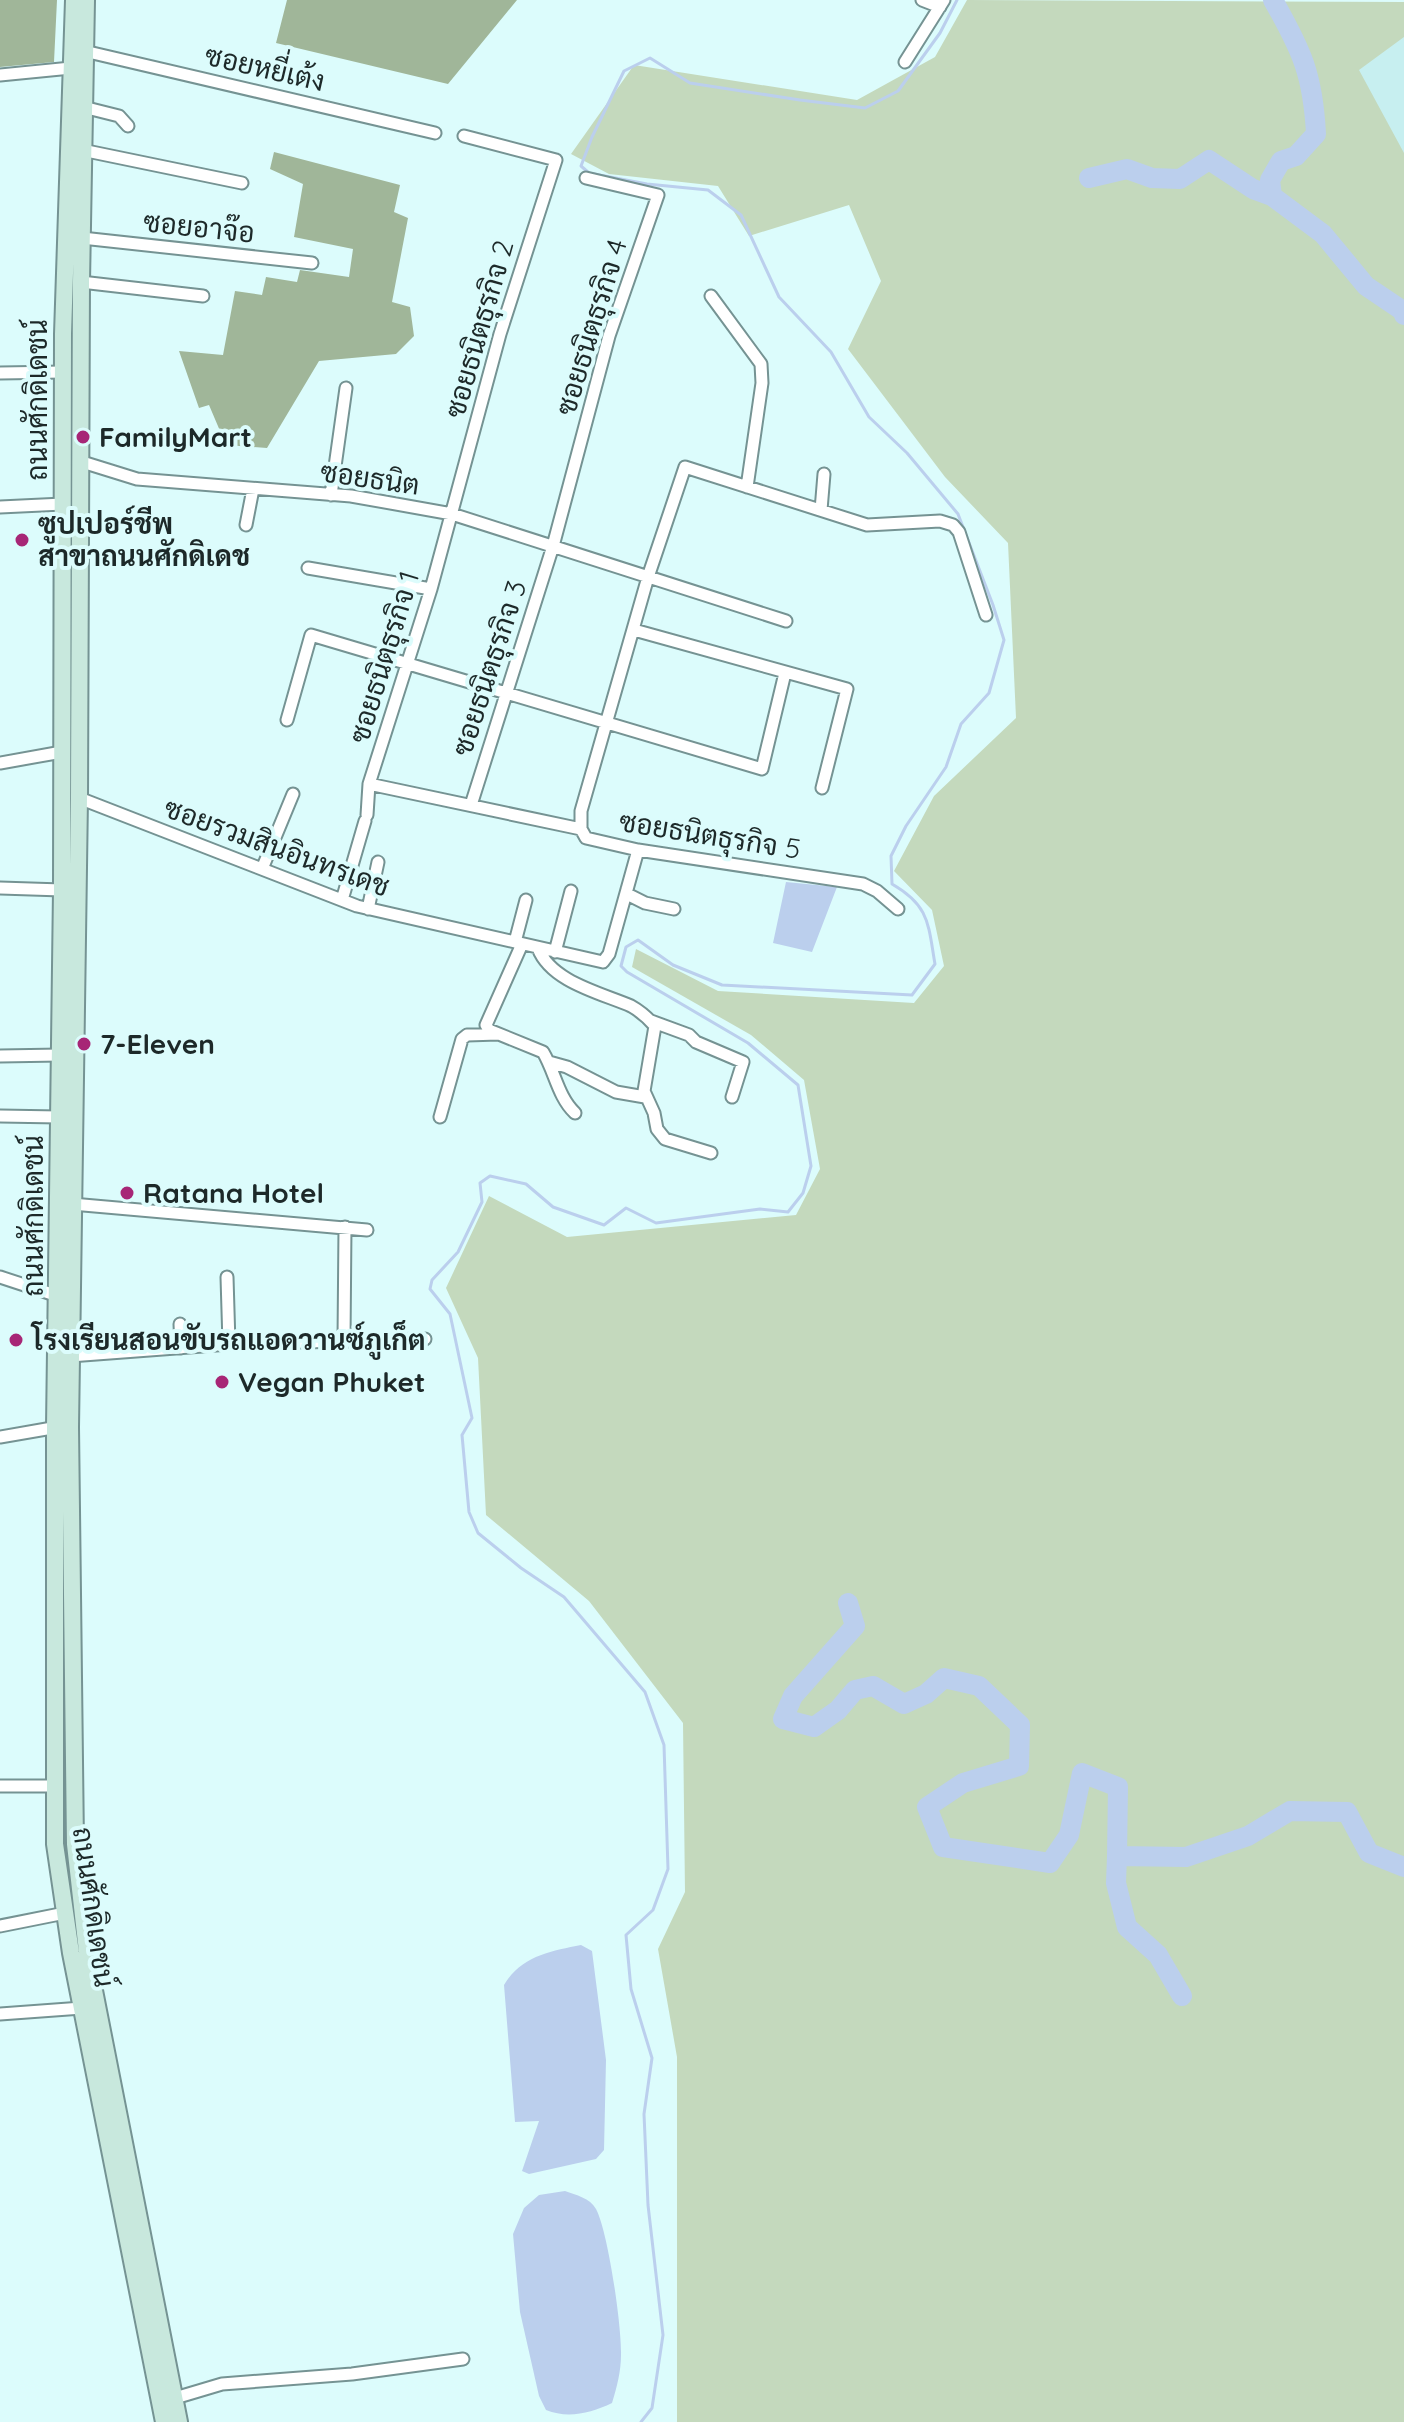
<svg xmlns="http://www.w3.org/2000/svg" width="1404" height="2422" font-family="Quicksand,Sarabun,sans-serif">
  <rect width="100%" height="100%" fill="#dcfcfc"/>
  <path fill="#c7eff0" d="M1404 33V166L1349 66Z"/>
  <path fill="#c4d9bd" d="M967 0 1404 2V37L1359 70 1404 153V2422H677V2057L658 1949 685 1892 683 1723 589 1601 486 1515 478 1358 446 1288 489 1196 567 1237 796 1215 820 1169 804 1080 751 1035 632 967 636 949 718 991 914 1003 944 966 932 910 894 871 934 796 1016 718 1008 543 945 477 848 349 881 281 849 205 749 236 718 186 609 174 571 154 634 65 857 100 935 57Z"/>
  <path fill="#a0b699" d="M0 0H57L54 62 0 67Z
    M287 0H517L448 84 276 43Z
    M274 152 400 185 394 212 408 218 392 302 410 307 414 336 396 354 319 361 267 448 226 445 209 405 199 408 179 351 223 355 235 291 262 295 266 277 297 282 300 270 349 277 353 249 294 237 303 184 270 169Z"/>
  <path fill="#bbcfed" d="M786 882 837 887 812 952 773 943Z
    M581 1945 592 1951 606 2060 604 2150 596 2159 529 2174 522 2171 539 2121 515 2122 504 1985C521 1956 551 1951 581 1945Z
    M565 2191C576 2195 590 2198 596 2209 608 2231 622 2328 621 2355 621 2371 617 2387 612 2403 591 2413 568 2419 546 2410L539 2396 520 2312 513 2234 524 2208 539 2195Z"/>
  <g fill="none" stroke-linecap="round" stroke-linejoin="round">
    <path stroke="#bbcfed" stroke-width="3" d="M641 2422 652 2408 663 2335 648 2205 644 2114 652 2058 631 1989 626 1935 653 1910 668 1869 664 1745 645 1692 564 1597 521 1568 478 1533 469 1512 462 1435 472 1418 450 1314 430 1289 432 1280 458 1252 482 1202 480 1183 490 1176 526 1184 553 1207 604 1225 626 1208 656 1223 760 1209 788 1212 803 1193 811 1166 798 1085 748 1043 627 972 621 966 626 947 638 940 673 965 722 985 912 995 935 964C928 924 930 906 892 884L891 856 906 826 946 767 961 724 989 693 1004 640 993 605 958 514 907 453 869 417 831 352 779 297 741 215 708 190 647 184 589 173 581 166 592 137 624 71 650 58 690 83 800 100 865 108 898 91 940 33 957 0"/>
    <path stroke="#bbcfed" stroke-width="20" d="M1273 0C1302 51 1313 75 1316 134L1296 156 1281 161 1270 180 1272 196 1323 234 1366 286 1403 311 1404 315
      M1089 178 1127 169 1152 178 1180 179 1209 160 1253 189 1272 196
      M848 1603 855 1626 793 1696 783 1719 814 1727 838 1710 855 1690 873 1686 904 1704 926 1694 944 1678 979 1686 1020 1725 1019 1766 963 1783 927 1807 943 1847 1050 1863 1069 1835 1082 1773 1118 1787 1117 1856 1186 1857 1248 1836 1290 1811 1347 1812 1369 1853 1404 1867
      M1117 1856 1116 1883 1127 1927 1158 1955 1182 1996"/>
    <defs>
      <path id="street" d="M922 0 940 7
        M84 51 435 133
        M905 62 944 0
        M0 75 71 68
        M83 107 119 116 128 126
        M82 150 242 183
        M82 238 312 263
        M81 282 203 296
        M711 296 761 364 762 383 747 487
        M0 373 63 372
        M79 461 137 479 351 496 452 514 786 621
        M331 495 346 388
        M0 507 63 504
        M821 510 824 474
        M246 525 253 489
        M308 568 431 589
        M634 630 847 689 822 788
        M287 720 311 635 762 769 785 673
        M0 763 62 752
        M369 784 581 829
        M79 798 357 906 603 962 609 954 638 850
        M471 805 553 546 609 336 658 195 586 178
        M367 815 369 784 431 589 500 334 556 160 464 136
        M262 869 293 794
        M0 888 62 890
        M627 889V894L645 903 674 909
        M342 900 365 821
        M368 909 378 862
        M898 909 877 891 863 884 638 850 586 838 581 829V811L648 577 685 467 867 525 940 521 953 525 959 532 986 615
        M515 942 526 900
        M522 944 486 1025 489 1030 543 1052C555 1072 558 1097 575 1113
        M538 948C551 982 601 993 631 1006 640 1011 648 1018 655 1026L644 1091 654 1113 657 1129 665 1139 711 1153
        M555 952 571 891
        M651 1021 689 1035 696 1042 743 1062 732 1097
        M0 1056 60 1055
        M549 1062 567 1067 616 1092 645 1097
        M0 1116 59 1117
        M440 1117 462 1039 467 1035 498 1034
        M72 1204 367 1230
        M0 1277 58 1296
        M227 1277 229 1344
        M180 1324 181 1348
        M344 1340 345 1227
        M70 1356 229 1344 425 1339
        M0 1437 58 1427
        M0 1786H55
        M0 1926 65 1913
        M0 2014 82 2008
        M175 2398 222 2384 352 2374 463 2359"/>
      <path id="secondary" d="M74 0 63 334 62 890 55 1427V1844L71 1953 164 2422
        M86 0 81 282 79 798 70 1427 75 1844 88 1960 179 2422"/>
    </defs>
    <use href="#street" stroke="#759393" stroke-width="15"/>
    <use href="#secondary" stroke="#759393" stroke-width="20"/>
    <use href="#street" stroke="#fff" stroke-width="11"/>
    <use href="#secondary" stroke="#c8e8dd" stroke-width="16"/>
  </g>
  <g fill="#a72676" stroke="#dcfcfc" stroke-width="3">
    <circle cx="83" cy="437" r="8"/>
    <circle cx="22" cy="540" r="8"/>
    <circle cx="84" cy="1044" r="8"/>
    <circle cx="127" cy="1193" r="8"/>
    <circle cx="16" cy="1340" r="8"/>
    <circle cx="222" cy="1382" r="8"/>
  </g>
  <g text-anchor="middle" stroke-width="8" stroke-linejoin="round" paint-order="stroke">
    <g font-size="28" fill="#1d2929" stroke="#dcfcfc">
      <text transform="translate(265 68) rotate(13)" y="10">ซอยหยี่เต้ง</text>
      <text transform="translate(199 227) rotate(6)" y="10">ซอยอาจ๊อ</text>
      <text transform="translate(591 327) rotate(-73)" y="10">ซอยธนิตธุรกิจ 4</text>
      <text transform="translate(479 329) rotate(-74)" y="10">ซอยธนิตธุรกิจ 2</text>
      <text transform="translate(37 400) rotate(-90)" y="10">ถนนศักดิเดชน์</text>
      <text transform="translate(370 478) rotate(8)" y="10">ซอยธนิต</text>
      <text transform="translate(384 657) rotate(-73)" y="10">ซอยธนิตธุรกิจ 1</text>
      <text transform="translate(489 668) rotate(-72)" y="10">ซอยธนิตธุรกิจ 3</text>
      <text transform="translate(710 835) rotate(9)" y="10">ซอยธนิตธุรกิจ 5</text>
      <text transform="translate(277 847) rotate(20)" y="10">ซอยรวมสินอินทรเดช</text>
      <text transform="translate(33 1216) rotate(-90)" y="10">ถนนศักดิเดชน์</text>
      <text transform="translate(94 1907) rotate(82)" y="10">ถนนศักดิเดชน์</text>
    </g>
    <g font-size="28" font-weight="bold" fill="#1d2929" stroke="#dcfcfc" text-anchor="start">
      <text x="99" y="447">FamilyMart</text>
      <text x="38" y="534">ซูปเปอร์ชีพ<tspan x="38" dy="32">สาขาถนนศักดิเดช</tspan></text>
      <text x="100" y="1054">7-Eleven</text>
      <text x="143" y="1203">Ratana Hotel</text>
      <text x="32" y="1350">โรงเรียนสอนขับรถแอดวานซ์ภูเก็ต</text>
      <text x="238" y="1392">Vegan Phuket</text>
    </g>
  </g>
</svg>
